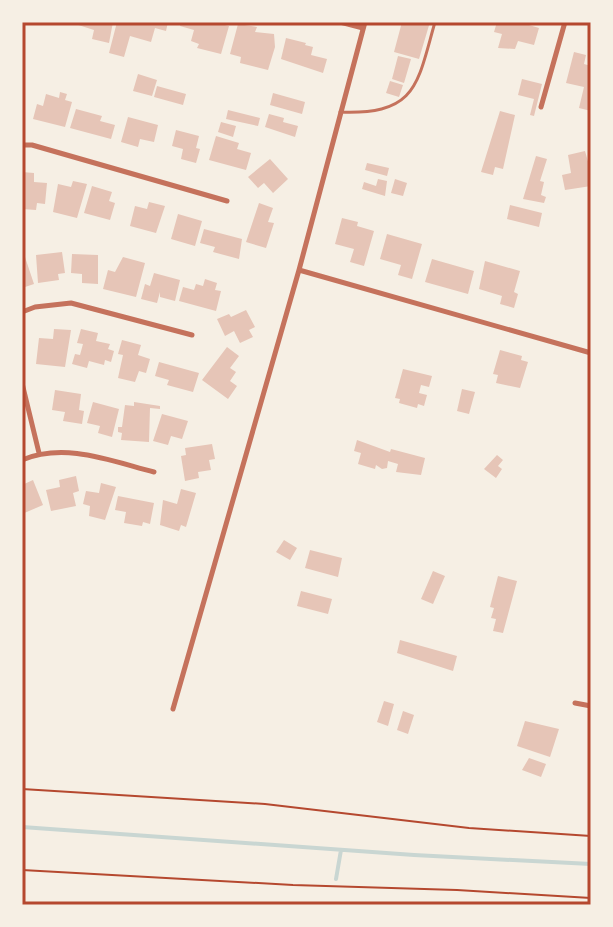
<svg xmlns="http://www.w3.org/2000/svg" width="613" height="927" font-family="Cabin,sans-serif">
  <rect width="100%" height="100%" fill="#f6efe4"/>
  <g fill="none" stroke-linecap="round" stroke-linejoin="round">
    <path stroke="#c9d6d2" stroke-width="4" d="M22 827 414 855 591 864
      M336 879 341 850"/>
  </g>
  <path fill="#e6c5b7" d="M69 22H113L109 43 92 39 94 30Z
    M117 22H168L166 31 155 28 151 42 130 36 124 57 109 53Z
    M181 22 217 23 229 26 221 54 197 48 199 44 191 41 194 30 180 26Z
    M402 22H430L419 59 394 52Z
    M497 22H519L539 28 534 45 518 41 515 49 498 48 502 34 494 32Z
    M238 24 257 27 255 32 274 34 275 47 268 70 240 63 241 57 230 54Z
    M286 38 306 43 305 45 313 47 311 55 327 59 323 73 281 59Z
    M574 52 586 55 584 64 591 66V111L579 108 584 87 566 83Z
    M398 56 411 59 404 83 392 79Z
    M138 74 157 80 152 96 133 91Z
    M522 79 542 84 534 116 530 115 534 99 518 95Z
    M390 81 403 85 399 97 386 93Z
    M157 86 186 94 183 105 154 97Z
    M60 92 67 94 65 100 72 102 65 127 33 119 37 104 43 106 46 94 59 98Z
    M273 93 305 102 302 114 270 105Z
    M76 109 102 116 100 121 115 125 111 139 70 128Z
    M228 110 260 118 258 126 226 119Z
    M500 111 515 115 503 169 495 167 493 175 481 172Z
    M269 114 284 118 283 122 298 126 295 137 265 127Z
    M128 117 158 125 154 142 140 139 138 147 121 142Z
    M221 122 236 126 233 137 218 132Z
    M176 130 199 136 196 148 200 149 196 163 181 159 183 149 172 146Z
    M216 136 239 143 237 149 251 153 246 170 209 160Z
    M585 151 591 172V186L565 190 562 175 571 173 568 155Z
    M536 156 547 159 540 181 544 182 541 195 546 197 544 203 523 199Z
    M270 159 288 179 273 193 264 183 258 188 248 177Z
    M367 163 389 168 387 176 365 170Z
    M22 172 34 173V182L47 183 45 204 37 203 36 210 22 209Z
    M378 179 387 181 385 196 362 189 364 182 376 186Z
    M395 179 407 183 403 196 391 193Z
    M73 181 87 184 77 218 53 212 58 184 71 187Z
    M92 186 112 192 109 201 115 203 110 220 84 213Z
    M149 202 165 206 156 233 130 226 135 206 147 209Z
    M259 203 273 208 268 222 274 223 266 248 246 242Z
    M510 205 542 213 539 227 507 219Z
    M178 214 202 221 195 246 171 239Z
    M342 218 358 222 357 226 374 231 364 266 350 262 354 249 335 244Z
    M204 229 242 239 239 259 213 252 215 247 200 243Z
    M387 234 422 244 412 279 398 275 401 265 380 259Z
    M62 252 65 273 58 274 59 280 38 283 36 255Z
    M72 254 98 255V284L82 283V274L71 273Z
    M25 257 34 284 22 288V258Z
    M123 257 145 263 136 297 103 289 108 270 115 272Z
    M432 259 474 271 468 294 425 282Z
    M485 261 520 271 514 292 518 294 514 308 500 304 502 296 479 289Z
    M154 273 180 280 175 301 160 297V292L157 303 141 299 145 284 150 286Z
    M205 279 217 283 215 290 221 291 216 311 179 301 183 287 194 290 196 284 203 286Z
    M246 310 255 327 249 330 253 337 240 343 234 331 225 336 217 319 229 314 231 317Z
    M54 329 71 330 65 367 36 364 39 338 53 339Z
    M81 329 98 333 96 341 110 344 108 349 114 351 111 362 105 360 104 365 89 361 87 368 72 364 75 354 80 355 83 344 77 343Z
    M122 340 141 345 138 355 150 359 146 373 139 371 135 382 118 378 123 355 118 354Z
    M227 347 239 356 230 368 236 372 230 381 237 386 228 399 202 380Z
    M500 350 522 356 521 360 528 362 520 388 496 383 498 375 493 374Z
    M159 362 199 373 193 392 167 385 169 380 155 376Z
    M403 369 432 376 429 387 421 385 419 393 427 395 424 406 418 404 417 408 399 403 400 399 395 398Z
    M462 389 475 392 469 414 457 411Z
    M55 390 81 394 79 410 84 411 82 424 63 421 65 412 52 410Z
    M93 402 119 409 112 437 98 433 100 426 87 423Z
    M134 402 160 406V409L150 408 149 442 121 440 122 433 118 432V427H122L125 405 134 406Z
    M162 414 188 421 182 439 171 436 168 445 153 441Z
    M357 440 390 452 391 449 425 458 421 475 396 472 398 464 388 461 387 468 382 469 376 465 375 469 358 464 361 453 354 451Z
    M212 444 215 459 209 460 211 470 198 472 199 478 185 481 181 456 186 455 185 448Z
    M497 455 503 460 498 466 502 469 496 478 484 469Z
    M76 476 79 491 73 493 76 506 51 511 46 490 60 487 59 480Z
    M33 480 43 505 22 514V485Z
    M101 483 116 487 105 520 89 516 90 506 83 504 86 491 99 493Z
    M181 489 196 493 186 527 181 525 179 531 160 525 163 500 177 504Z
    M118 496 154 503 150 524 143 522 142 526 124 523 126 512 115 510Z
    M284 540 297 548 290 560 276 552Z
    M310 550 342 558 338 577 305 568Z
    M433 571 445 576 433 604 421 599Z
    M498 576 517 581 503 633 493 631 496 619 491 618 494 608 490 607Z
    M301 591 332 599 328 614 297 606Z
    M400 640 457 656 453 671 397 653Z
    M384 701 394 704 388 726 377 722Z
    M403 711 414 715 408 734 397 730Z
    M525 721 559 729 550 757 517 746Z
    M529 758 546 764 541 777 522 770Z"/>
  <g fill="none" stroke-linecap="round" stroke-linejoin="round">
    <path stroke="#b5482f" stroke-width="2" d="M22 789 265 804 469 828 591 836
      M22 870 293 885 457 890 591 898"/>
    <path stroke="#c5725c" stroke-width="3" d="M340 112C417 115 417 85 435 22"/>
    <path stroke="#c5725c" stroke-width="5" d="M340 22 363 28
      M541 107 565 22
      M22 145H32L227 201
      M299 270 591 353
      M22 312 35 307 71 303 192 335
      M22 383 39 453
      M22 460C65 442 111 461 154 472
      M575 703 591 706
      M173 709 299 270 365 22"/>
  </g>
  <rect width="613" height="927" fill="none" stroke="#f6efe4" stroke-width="48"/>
  <rect x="24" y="24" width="565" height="879" fill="none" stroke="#b5482f" stroke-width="3"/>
</svg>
